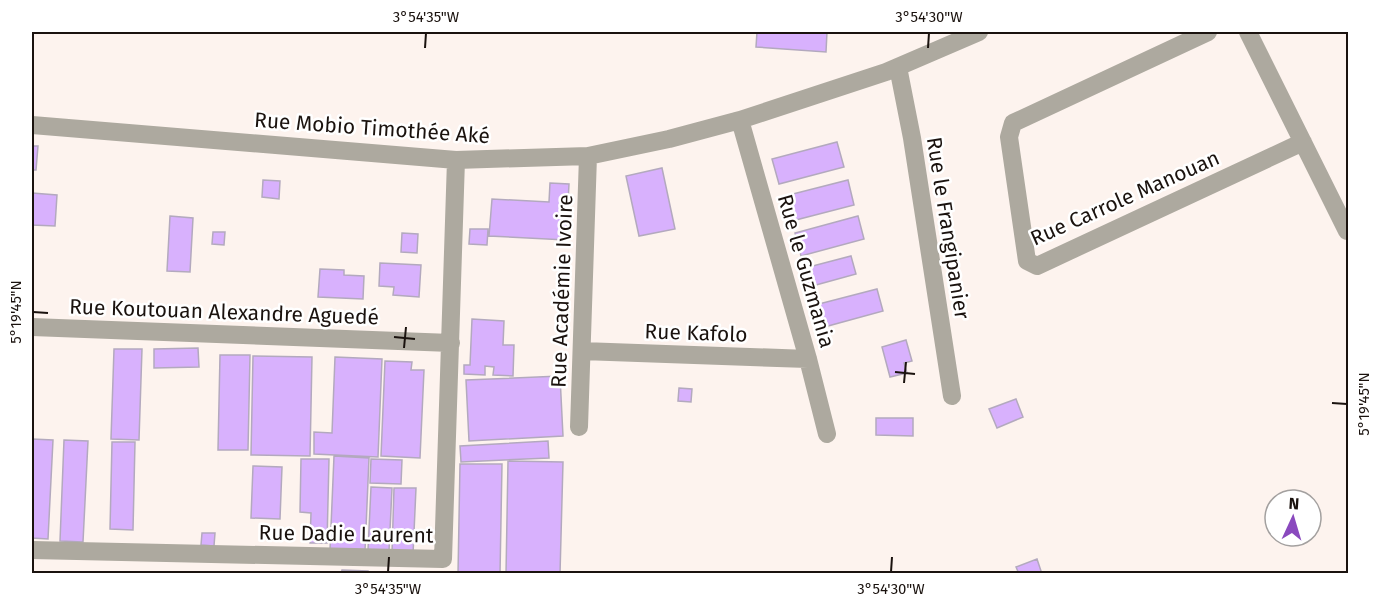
<svg xmlns="http://www.w3.org/2000/svg" width="1380" height="605" font-family="'Fira Sans',sans-serif">
  <rect width="100%" height="100%" fill="#fdf3ee"/>
  <path fill="#d8b1fd" stroke="#b3a9be" stroke-width="1.5" d="M757 32H827L826 52 756 47Z
    M837 142 844 167 779 184 772 159Z
    M32 146H38L36 170H32Z
    M662 168 675 229 639 236 626 176Z
    M263 180 280 181 279 199 262 197Z
    M848 180 854 205 788 222 781 197Z
    M550 183 569 184 566 240 489 236 492 199 549 202Z
    M32 193 57 195 55 226 32 225Z
    M170 216 193 218 190 272 167 271Z
    M858 216 864 239 801 256 795 233Z
    M470 229H488L487 245 469 244Z
    M213 232H225L224 245 212 244Z
    M402 233 418 234 417 253 401 252Z
    M851 256 856 274 805 288 801 269Z
    M380 263 421 265 419 297 393 295 394 287 379 286Z
    M320 269 344 270V275L364 276 363 299 318 297Z
    M877 289 883 311 817 329 811 306Z
    M472 319 504 321 503 345H514L513 376 493 375 494 367 485 366V375L464 374V365H470Z
    M906 340 912 361 904 363 907 373 890 377 882 347Z
    M198 348 199 367 154 368V349Z
    M114 349H142L139 440 111 439Z
    M220 355H250L248 450H218Z
    M253 356 312 357 310 456 251 455Z
    M335 357 382 359 378 457 314 454V432L332 433Z
    M385 361 412 362 411 370H424L420 458 381 456Z
    M560 376 563 436 469 441 466 380Z
    M679 388 692 389 691 402 678 401Z
    M1016 399 1023 417 997 428 989 409Z
    M876 418H913V436L876 435Z
    M32 439 53 440 48 539 32 538Z
    M64 440 88 441 83 542 60 541Z
    M548 441 549 458 461 462 460 446Z
    M112 442H135L133 530 110 529Z
    M334 456 369 458 365 551 330 550Z
    M301 459H329L327 543H310L311 513 300 512Z
    M371 459 402 460 401 484 370 483Z
    M508 461 563 462 560 574H506Z
    M460 464H502L500 574H458Z
    M253 466 282 467 280 519 251 518Z
    M371 487 392 488 389 551 368 550Z
    M394 488H416L413 554 392 553Z
    M202 533H215L214 546 201 545Z
    M1037 559 1042 574H1019L1016 567Z
    M342 570 368 571V574H341Z"/>
  <g fill="none" stroke-linecap="round" stroke-linejoin="round">
    <path stroke="#ada99f" stroke-width="18" d="M1208 32 1013 123 1009 137 1027 261 1037 266 1303 142
      M1248 32 1347 231
      M898 67 912 138 952 396
      M740 120 808 359 827 434
      M32 125 456 160 588 156 669 139 740 120 886 72 979 32
      M32 327 451 343
      M582 351 808 359
      M579 427 588 156
      M32 550 443 559 456 160"/>
  </g>
  <path fill="none" stroke="#1a120e" stroke-width="2" d="M425 48 426 33M928 48 929 33M33 312 48 313M394 337 415 339M404 348 406 327M895 372 915 374M904 383 906 362M1332 403 1347 404M388 572 389 557M891 572 892 557"/>
  <g text-anchor="middle" stroke-width="5" stroke-linejoin="round" paint-order="stroke">
    <g font-size="21" fill="#1a120e" stroke="#fff">
      <text transform="translate(372 128) rotate(4)" y="7">Rue Mobio Timothée Aké</text>
      <text transform="translate(1125 198) rotate(-24)" y="7">Rue Carrole Manouan</text>
      <text transform="translate(948 228) rotate(81)" y="7">Rue le Frangipanier</text>
      <text transform="translate(806 271) rotate(74)" y="7">Rue le Guzmania</text>
      <text transform="translate(562 291) rotate(-88)" y="7">Rue Académie Ivoire</text>
      <text transform="translate(224 312) rotate(2)" y="7">Rue Koutouan Alexandre Aguedé</text>
      <text transform="translate(696 333) rotate(2)" y="7">Rue Kafolo</text>
      <text transform="translate(346 534) rotate(1)" y="7">Rue Dadie Laurent</text>
    </g>
  </g>
  <rect width="1380" height="605" fill="none" stroke="#ffffff" stroke-width="66"/>
  <g transform="translate(1293 518) rotate(4)"><circle r="28" fill="#ffffff" stroke="#a3a09f" stroke-width="1.5"/>
  <path d="M0-4.5L10 22L0 15L-10 22Z" fill="#8a49be"/>
  <text y="-9" font-size="16" font-weight="bold" text-anchor="middle" fill="#1a120e">N</text>
  </g>
  <rect x="33" y="33" width="1314" height="539" fill="none" stroke="#1a120e" stroke-width="2"/>
  <g font-size="15" text-anchor="middle" fill="#1a120e">
    <text x="426" y="22">3°54'35"W</text>
    <text x="929" y="22">3°54'30"W</text>
    <text transform="translate(16 312) rotate(-90)" y="5">5°19'45"N</text>
    <text transform="translate(1364 404) rotate(-90)" y="5">5°19'45"N</text>
    <text x="388" y="594">3°54'35"W</text>
    <text x="891" y="594">3°54'30"W</text>
  </g>
</svg>
